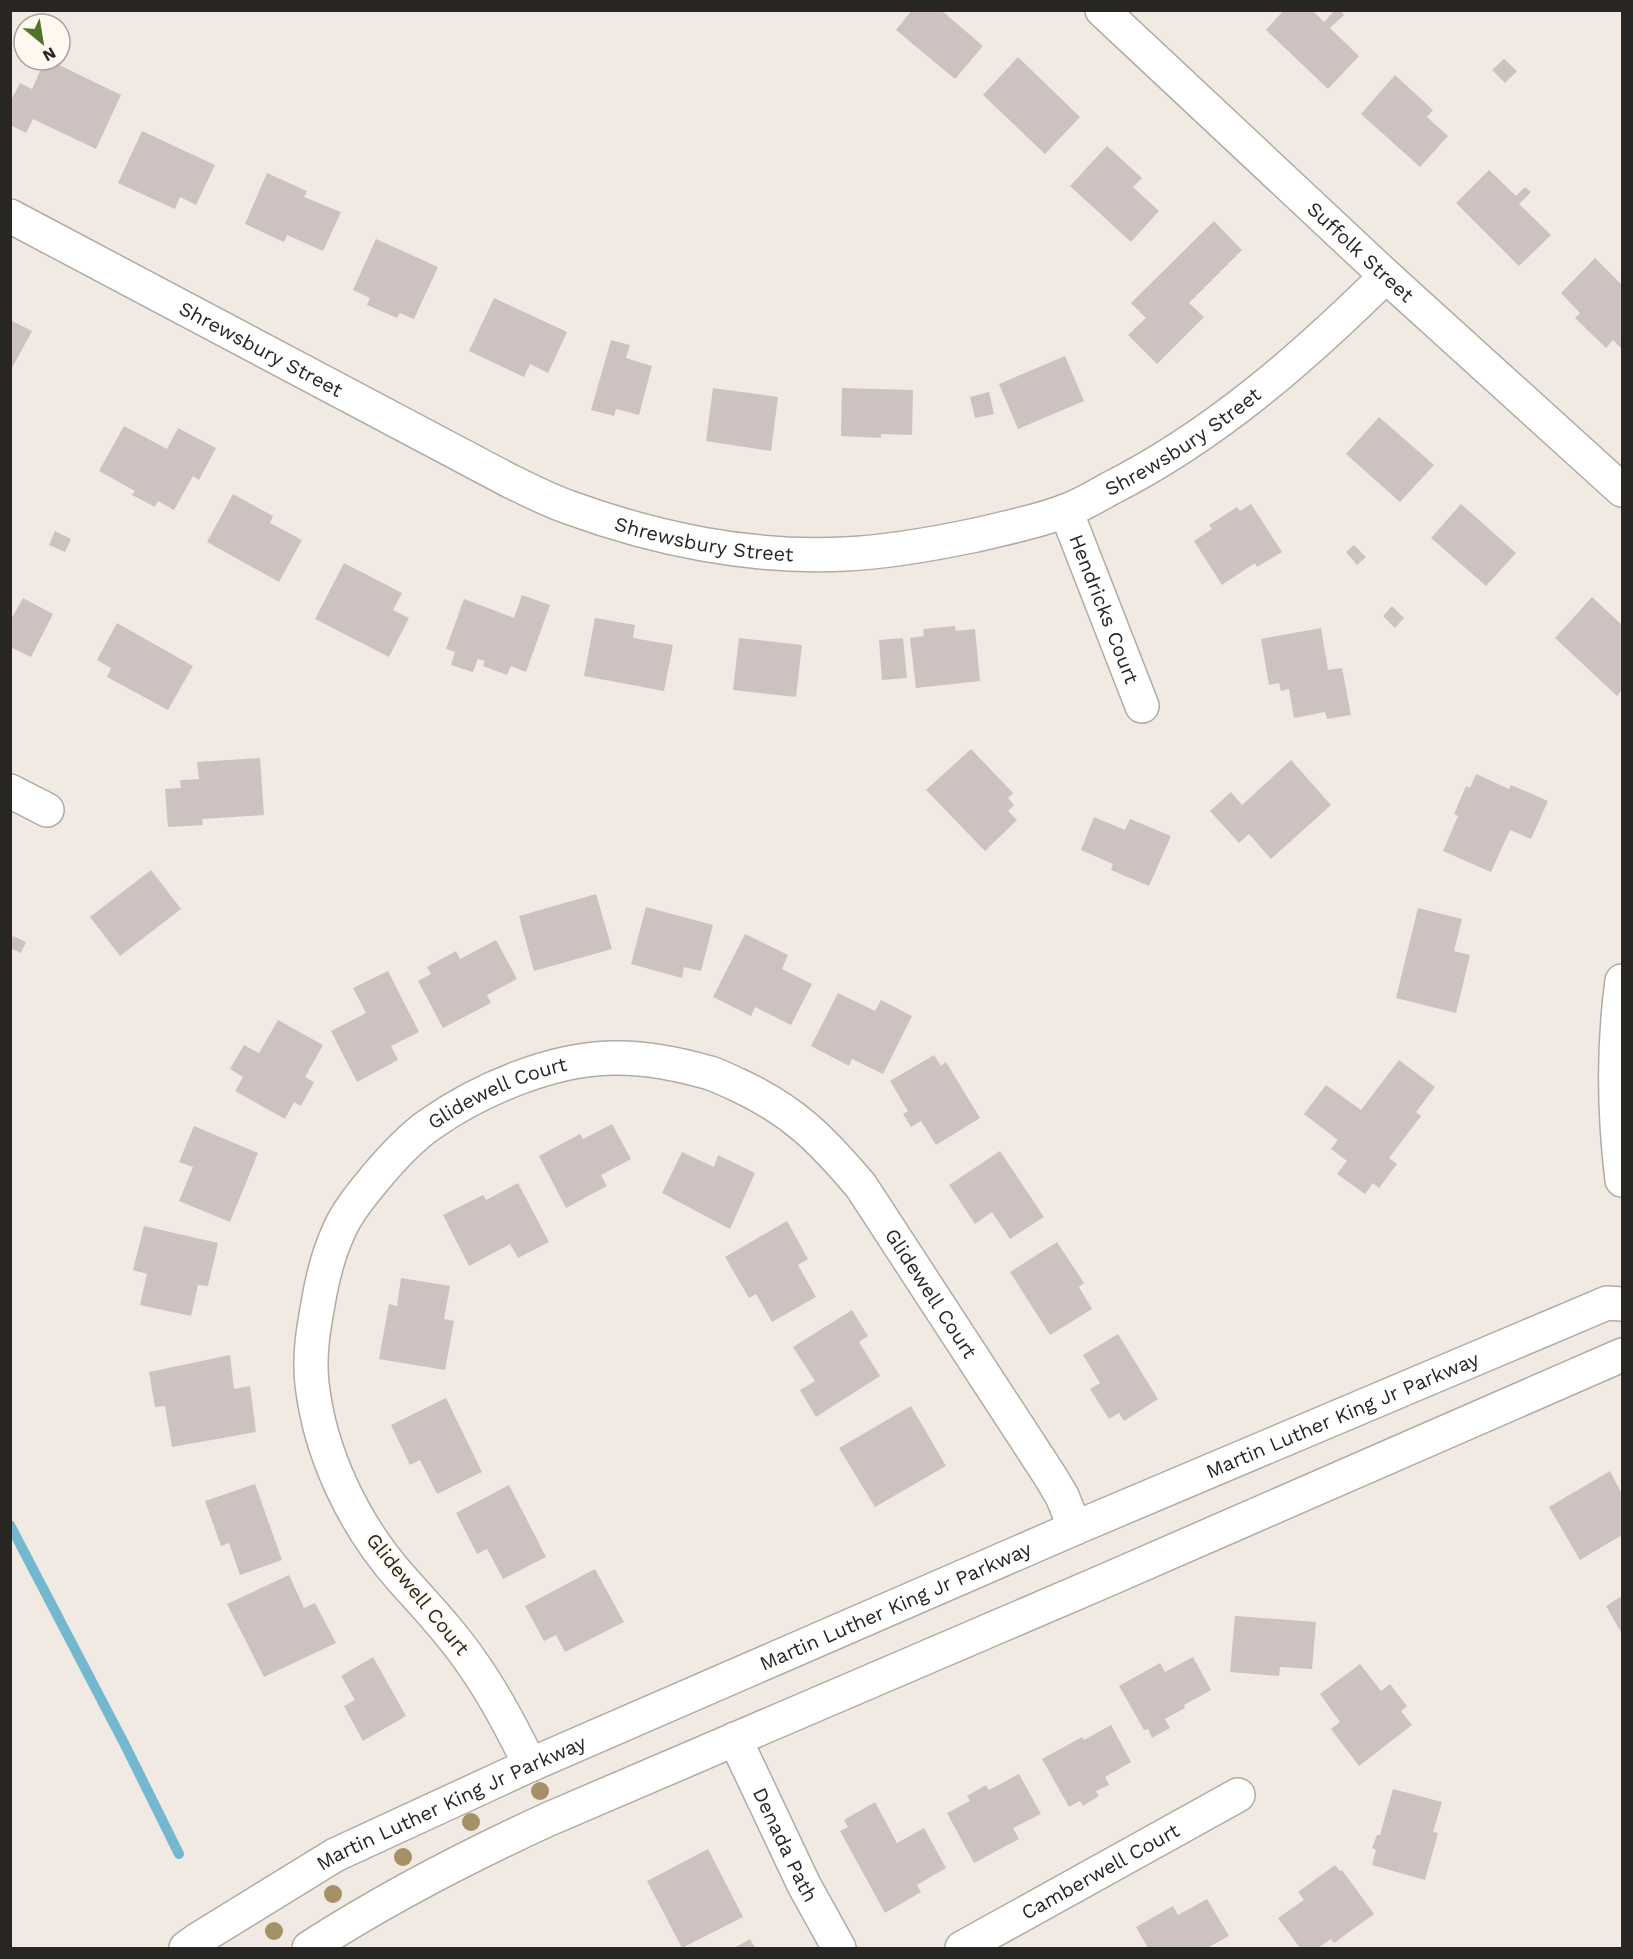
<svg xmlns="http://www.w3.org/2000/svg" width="1633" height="1959" font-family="'Work Sans',sans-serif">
  <rect width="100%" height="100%" fill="#f0eae2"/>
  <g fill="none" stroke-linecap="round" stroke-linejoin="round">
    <path stroke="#73b8cf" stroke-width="10" d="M10 1525 125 1745 179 1854"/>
  </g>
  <path fill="#cec2c0" d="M912 10H941L983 46 955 79 896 30Z
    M1284 10H1312L1324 22 1335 10H1340L1344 15 1330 28 1359 56 1328 89 1266 30Z
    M1018 57 1080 117 1045 154 983 95Z
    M1504 59 1517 71 1505 83 1492 70Z
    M45 60H49L121 95 96 149 33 119 26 133 10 125V102L20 83 32 89Z
    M1395 75 1433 110 1427 117 1448 136 1420 167 1361 114Z
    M142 131 215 165 196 205 180 197 175 209 118 183Z
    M1107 146 1142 178 1133 187 1159 211 1131 242 1070 186Z
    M1489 170 1516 196 1525 187 1531 192 1519 204 1551 235 1519 266 1456 203Z
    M267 173 307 191 304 197 341 212 323 251 287 235 284 242 245 224Z
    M1214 221 1242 250 1189 303 1204 317 1157 364 1128 335 1146 318 1131 303Z
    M376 239 438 267 414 319 400 313 397 318 367 305 370 298 353 290Z
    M1595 258 1622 285V349L1613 340 1606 348 1575 318 1580 313 1561 293Z
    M494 298 567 332 548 373 530 364 524 377 469 351Z
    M10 320 32 331 12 368 10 367Z
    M611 340 630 345 626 358 652 366 639 415 616 409 614 416 591 410Z
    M1065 356 1084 401 1018 429 999 384Z
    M713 388 778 397 771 451 706 441Z
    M842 388 913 390 912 435 881 434V438L841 436Z
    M989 392 994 414 975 418 970 397Z
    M1379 417 1434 465 1400 502 1346 454Z
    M124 426 167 449 178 428 216 448 199 480 193 476 174 510 158 501 155 507 132 495 135 491 99 471Z
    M233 494 273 516 270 523 302 540 279 582 207 542Z
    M1251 504 1282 552 1257 567 1255 563 1222 585 1194 541 1212 529 1209 525 1237 507 1240 511Z
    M1461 504 1516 553 1486 586 1431 538Z
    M55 531 71 539 65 552 49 545Z
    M1354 545 1366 557 1357 565 1346 552Z
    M344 563 402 593 393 610 409 618 389 657 315 619Z
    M522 595 550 605 526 672 511 666 507 675 483 666 485 661 478 659 473 672 451 665 455 652 446 649 464 599 514 618Z
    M1592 597 1622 625V690L1617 696 1555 638Z
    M23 598 53 614 31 657 10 647V621Z
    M1392 606 1404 618 1395 628 1383 616Z
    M595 618 635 625 633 638 673 645 664 691 584 676Z
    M117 623 193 666 168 710 107 677 111 668 97 660Z
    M955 626 956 631 975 629 980 681 916 688 910 638 924 636 923 629Z
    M1321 628 1328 670 1342 668 1351 715 1327 719 1325 712 1294 718 1289 689 1281 691 1279 683 1269 685 1261 639Z
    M739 638 802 645 796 697 733 690Z
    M903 638 907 678 882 680 879 640Z
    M971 749 1013 793 1008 798 1014 805 1008 811 1017 820 985 851 926 790Z
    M260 758 264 815 202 819 203 825 168 827 165 789 181 788 180 780 199 779 197 762Z
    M1291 760 1331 805 1271 859 1249 834 1239 843 1210 811 1231 792 1242 805Z
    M1476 774 1509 789 1511 785 1548 801 1531 839 1510 830 1491 872 1443 851 1458 816 1454 814 1466 786 1470 788Z
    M1094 817 1125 830 1130 819 1171 836 1149 886 1111 870 1113 864 1081 850Z
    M151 870 181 909 120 956 90 917Z
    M596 894 612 949 534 971 519 916Z
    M646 907 713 925 701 971 684 967 682 978 631 964Z
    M1418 908 1462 919 1454 951 1470 955 1456 1013 1396 998Z
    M745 934 788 955 782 969 812 984 791 1025 755 1007 751 1016 713 997Z
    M13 936 26 942 21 953 10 948Z
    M496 940 517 979 487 995 491 1003 443 1028 418 981 431 974 427 967 456 951 460 959Z
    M388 971 419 1032 391 1046 398 1060 357 1082 331 1031 366 1013 353 988Z
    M838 993 875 1011 881 1000 912 1016 883 1074 852 1059 849 1066 811 1046Z
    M278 1020 323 1045 305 1077 314 1082 301 1106 294 1102 285 1119 235 1091 243 1077 230 1069 244 1045 259 1053Z
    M934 1055 941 1066 946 1062 980 1118 936 1145 921 1121 911 1127 903 1114 908 1111 890 1081Z
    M1399 1060 1435 1087 1416 1112 1421 1116 1389 1158 1397 1164 1379 1188 1373 1183 1365 1194 1337 1174 1347 1161 1331 1149 1338 1140 1304 1114 1326 1085 1361 1110Z
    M612 1124 631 1159 601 1175 607 1186 566 1208 539 1156 580 1134 583 1139Z
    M194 1126 258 1153 230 1222 179 1201 193 1167 179 1162Z
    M1000 1151 1044 1217 1010 1239 992 1212 975 1224 949 1185Z
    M682 1152 714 1167 718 1155 755 1173 730 1229 662 1193Z
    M518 1183 549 1242 518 1258 510 1244 469 1266 443 1215 483 1195 486 1200Z
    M787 1221 808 1259 798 1265 816 1297 772 1322 756 1294 749 1298 725 1257Z
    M144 1226 218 1243 208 1286 198 1285 191 1316 140 1305 147 1274 133 1270Z
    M1057 1242 1084 1283 1079 1287 1092 1309 1050 1335 1010 1272Z
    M401 1278 450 1286 444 1319 454 1321 445 1370 379 1359 389 1304 397 1306Z
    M852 1310 868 1336 859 1342 880 1376 816 1417 800 1390 815 1381 793 1347Z
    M1118 1334 1158 1399 1124 1421 1119 1413 1109 1419 1090 1389 1100 1383 1083 1355Z
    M230 1355 234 1389 250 1386 256 1432 172 1447 165 1406 155 1407 149 1372Z
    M446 1398 482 1472 437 1494 420 1460 410 1465 391 1425Z
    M911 1406 946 1466 875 1507 839 1448Z
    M1610 1471 1622 1494V1535L1580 1560 1549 1507Z
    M255 1484 282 1560 240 1575 229 1543 221 1546 205 1501Z
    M509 1485 546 1557 503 1579 487 1549 477 1554 456 1513Z
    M595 1569 624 1622 565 1652 556 1635 544 1641 525 1606Z
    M289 1575 304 1608 315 1603 336 1643 264 1677 227 1604Z
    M1622 1596V1634L1606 1606Z
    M1235 1616 1316 1622 1312 1669 1280 1667 1279 1676 1230 1672Z
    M373 1657 406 1716 363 1741 344 1706 355 1700 341 1676Z
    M1193 1657 1211 1690 1184 1705 1185 1708 1165 1719 1170 1728 1152 1738 1148 1729 1144 1730 1119 1686 1160 1663 1165 1672Z
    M1360 1664 1381 1691 1390 1684 1407 1706 1401 1711 1412 1725 1359 1766 1331 1729 1340 1722 1320 1694Z
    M1111 1725 1131 1762 1105 1777 1109 1785 1096 1791 1099 1796 1083 1806 1080 1801 1069 1807 1042 1759 1082 1737 1084 1740Z
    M1019 1774 1041 1814 1013 1828 1019 1839 974 1863 947 1813 970 1801 967 1796 986 1785 989 1790Z
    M1393 1789 1442 1802 1433 1832 1438 1833 1425 1880 1372 1865 1376 1850 1372 1848 1377 1835H1380Z
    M875 1802 897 1843 924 1828 946 1868 917 1885 921 1892 885 1913 840 1831 848 1827 844 1820Z
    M708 1849 743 1917 682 1948 647 1881Z
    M1335 1865 1340 1871 1342 1870 1374 1914 1334 1943 1331 1939 1318 1948H1300L1278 1918 1304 1900 1298 1892Z
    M1207 1899 1229 1936 1207 1948H1148L1136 1927 1173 1906 1178 1915Z
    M750 1939 755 1948H734Z"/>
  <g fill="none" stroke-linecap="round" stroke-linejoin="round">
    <defs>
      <g id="minor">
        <path id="s1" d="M1102 10 1386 276 1622 490"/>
        <path id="s2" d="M10 216 510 481C529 490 548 500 568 507 655 539 752 559 845 554 889 552 933 544 976 535 1005 528 1037 522 1065 511 1080 506 1095 497 1109 489 1214 436 1303 358 1386 276"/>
        <path id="s3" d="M1066 511 1142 706"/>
        <path d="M10 791 47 810"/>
        <path id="s4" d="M735 1739 804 1885 839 1948"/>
        <path id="s5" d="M530 1765C513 1730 495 1695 472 1663 451 1632 425 1605 401 1578 354 1525 320 1454 312 1384 309 1356 313 1331 318 1304 322 1280 328 1255 338 1233 346 1213 362 1194 376 1177 392 1158 409 1139 429 1125 478 1090 551 1059 612 1058 644 1057 679 1064 710 1073 719 1076 729 1081 738 1085 794 1111 822 1140 861 1186L1050 1476 1062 1496 1075 1528"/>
        <path id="s6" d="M962 1948 1238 1795"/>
      </g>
      <path id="tertiary" d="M1622 981C1613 1047 1614 1114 1622 1180"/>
      <g id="primary">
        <path id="s7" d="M186 1948 197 1940 335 1855 530 1765 1075 1528 1607 1303 1622 1304"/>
        <path d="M309 1948C385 1899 466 1857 549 1819L1102 1582 1622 1355"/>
      </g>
    </defs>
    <use href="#minor" stroke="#b1aba3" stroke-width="36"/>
    <use href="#tertiary" stroke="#b1aba3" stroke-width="36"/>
    <use href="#primary" stroke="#b1aba3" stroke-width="36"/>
    <use href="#minor" stroke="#fff" stroke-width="33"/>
    <use href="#tertiary" stroke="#fff" stroke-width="33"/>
    <use href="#primary" stroke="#fff" stroke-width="33"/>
  </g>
  <g fill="#a59068">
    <circle cx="540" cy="1791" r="9"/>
    <circle cx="471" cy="1822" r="9"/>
    <circle cx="403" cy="1857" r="9"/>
    <circle cx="333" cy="1894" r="9"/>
    <circle cx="274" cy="1931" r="9"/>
  </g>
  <g text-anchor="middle" stroke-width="5" stroke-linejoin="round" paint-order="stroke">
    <g font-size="20" fill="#282623" stroke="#fef8ef">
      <text dy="7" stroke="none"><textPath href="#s1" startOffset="354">Suffolk Street</textPath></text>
      <text dy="7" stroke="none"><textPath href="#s2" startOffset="284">Shrewsbury Street</textPath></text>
      <text dy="7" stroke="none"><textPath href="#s2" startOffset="1274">Shrewsbury Street</textPath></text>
      <text dy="7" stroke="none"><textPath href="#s2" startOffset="770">Shrewsbury Street</textPath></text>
      <text dy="7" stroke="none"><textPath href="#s3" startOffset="105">Hendricks Court</textPath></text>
      <text dy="7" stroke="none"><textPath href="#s5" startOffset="818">Glidewell Court</textPath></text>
      <text dy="7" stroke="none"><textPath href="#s5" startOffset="1358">Glidewell Court</textPath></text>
      <text dy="7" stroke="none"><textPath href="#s7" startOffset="1275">Martin Luther King Jr Parkway</textPath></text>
      <text transform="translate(418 1594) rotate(51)" y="7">Glidewell Court</text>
      <text dy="7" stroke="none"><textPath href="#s7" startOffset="789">Martin Luther King Jr Parkway</textPath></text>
      <text dy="7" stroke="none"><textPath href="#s7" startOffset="303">Martin Luther King Jr Parkway</textPath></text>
      <text dy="7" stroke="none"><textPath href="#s4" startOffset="117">Denada Path</textPath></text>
      <text dy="7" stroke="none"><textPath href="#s6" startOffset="158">Camberwell Court</textPath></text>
    </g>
  </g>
  <rect width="1633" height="1959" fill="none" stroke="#282623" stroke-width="24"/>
  <g transform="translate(42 42) rotate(150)"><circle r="28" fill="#fef8ef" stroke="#a8a49d" stroke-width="1.5"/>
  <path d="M0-4.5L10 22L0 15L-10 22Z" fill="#50732b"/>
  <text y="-9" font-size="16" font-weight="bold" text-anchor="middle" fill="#282623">N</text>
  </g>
</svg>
